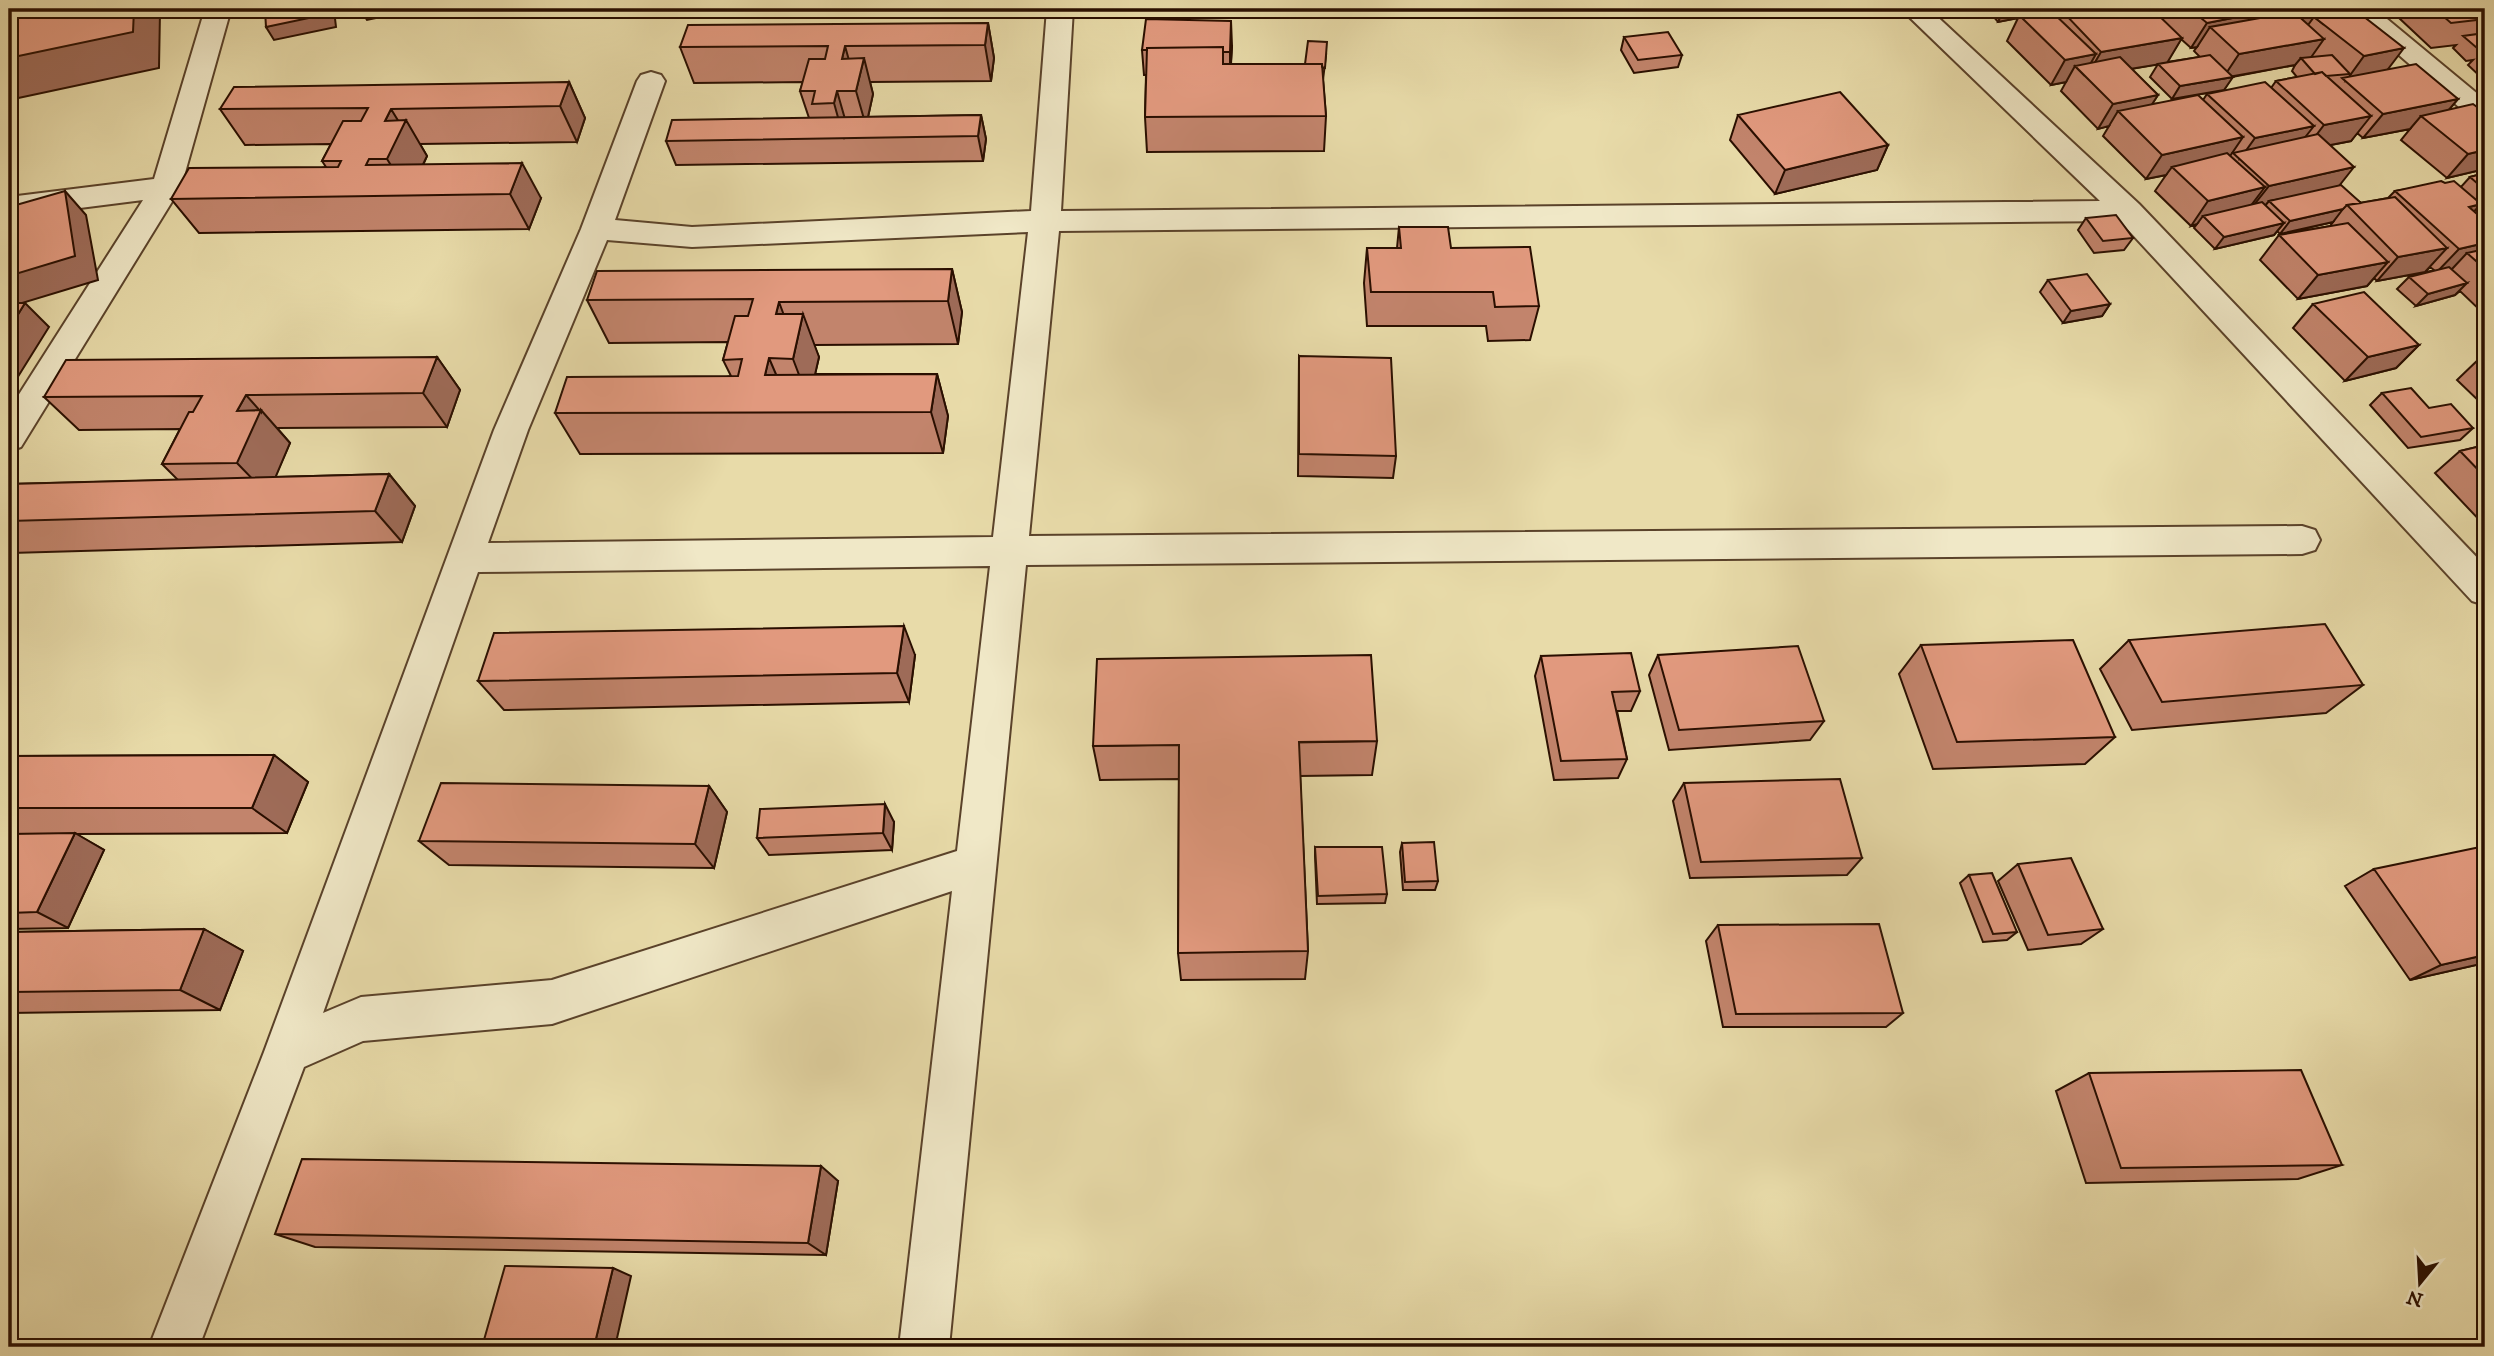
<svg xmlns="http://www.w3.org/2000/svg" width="2494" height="1356" font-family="'IM FELL DW Pica',serif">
  <rect width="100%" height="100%" fill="#e8dba9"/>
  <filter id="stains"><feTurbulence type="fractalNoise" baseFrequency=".00286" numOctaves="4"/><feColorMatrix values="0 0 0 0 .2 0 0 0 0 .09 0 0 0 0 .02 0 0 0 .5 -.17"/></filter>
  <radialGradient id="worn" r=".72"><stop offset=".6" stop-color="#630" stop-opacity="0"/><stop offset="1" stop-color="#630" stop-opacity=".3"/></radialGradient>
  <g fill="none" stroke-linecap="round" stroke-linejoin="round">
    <defs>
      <path id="minor" d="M205 9H231L181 187 21 447 9 451V410L143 200 9 217V197L154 179Z
        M1047 9H1073L1061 211 2100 201 1901 9H1929L2139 204 2485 566V605L2472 601 2120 221 1059 231 1029 536 2302 526 2315 530 2320 540 2315 550 2302 554 1026 565 949 1347H899L952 891 552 1024 363 1041 304 1067 199 1347H149L264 1052 494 430 581 229 637 81 641 75 651 72 661 75 665 81 615 220 692 227 1031 211ZM1028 232 993 537 488 543 528 430 607 240 692 247ZM990 566 957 851 552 980 361 997 323 1013 478 572Z
        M2346 9H2375L2485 100V124L2475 121Z"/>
    </defs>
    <use href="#minor" stroke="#5a422a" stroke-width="4"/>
    <use href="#minor" fill="#f0e8c7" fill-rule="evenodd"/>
  </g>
  <path fill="#c2846c" stroke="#2a0f00" stroke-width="2" fill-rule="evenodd" d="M1987 9H2058L2056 13H2053L2059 19 2063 12 2081 9H2334L2331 13 2387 70 2458 99 2449 109 2485 113V169L2447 178 2401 140 2410 129 2363 138 2357 133 2351 141 2330 145 2339 185 2361 203 2388 198 2395 191 2445 183 2461 187 2470 177 2485 173V315L2460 291 2455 295 2416 306 2397 289 2409 277 2434 270 2430 267 2425 272 2377 281 2374 278 2367 286 2298 299 2260 260 2279 235 2330 226 2333 222 2280 234 2277 231 2274 235 2215 249 2194 228 2197 224 2191 226 2155 191 2166 175 2146 179 2103 136 2109 126 2098 129 2061 91 2066 82 2051 85 2007 41 2018 18 1998 22ZM2181 39 2191 48 2197 47 2194 51 2200 57 2167 62ZM2158 64 2150 77 2172 99 2224 90 2232 77 2295 65 2292 71 2297 77 2276 81 2271 88 2207 94 2203 100 2152 104 2158 95 2131 69Z
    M2385 9H2485V81L2468 65 2473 60 2466 61 2453 48 2456 45 2431 48 2398 17 2402 11 2391 14Z
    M988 23 994 58 991 81 870 82 873 94 868 117 981 115 986 139 983 161 676 165 666 141 809 118 800 91 803 82 694 83 680 47Z
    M1624 37 1682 55 1678 67 1634 73 1621 50Z
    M1232 46 1231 64H1305L1326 55 1323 80 1326 116 1324 151 1147 152 1145 117 1146 75H1144L1142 50Z
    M569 82 585 118 577 142 420 144 427 156 423 165 541 198 529 229 199 233 171 199 326 167 322 161 331 144 245 145 220 109Z
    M1738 115 1888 145 1877 170 1775 194 1730 140Z
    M2086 218 2133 238 2124 250 2094 253 2078 230Z
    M1399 227 1451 248 1539 306 1530 340 1488 341 1486 326H1367L1364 283 1367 248H1397Z
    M952 269 962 312 958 344 814 345 819 357 815 374H937L948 416 943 453 580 454 555 413 731 376 723 360 728 342 609 343 587 300Z
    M2048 280 2110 304 2102 316 2063 323 2040 292Z
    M2313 304 2419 345 2396 368 2345 381 2293 328Z
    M1299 356 1396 456 1393 478 1298 476Z
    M2485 356V407L2457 380 2481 357Z
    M437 357 460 390 447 427 277 428 290 443 275 477 389 474 415 506 402 542 11 553 9 551V484L178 480 162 464 180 429 79 430 44 397Z
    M2382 393 2473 428 2460 440 2408 448 2370 405Z
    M2485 445V526L2435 473 2460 451Z
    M2129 640 2363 685 2326 713 2132 730 2100 669Z
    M1921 645 2115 737 2085 764 1933 769 1899 674Z
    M915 655 909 702 504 710 478 681Z
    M1658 655 1824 721 1810 740 1669 750 1649 675Z
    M1541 656 1640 691 1631 711H1617L1627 759 1618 778 1554 780 1535 676Z
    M1377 741 1372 775 1300 776 1308 951 1305 979 1181 980 1178 953 1179 779 1100 780 1093 746Z
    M274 755 308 782 287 833 76 834 104 850 68 928 9 929V756Z
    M1684 783 1862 858 1847 875 1690 878 1673 801Z
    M709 786 727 812 714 868 449 865 419 841Z
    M894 822 892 850 769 855 757 838Z
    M1402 843 1438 881 1435 890H1403L1400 852Z
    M1315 847 1387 894 1385 903 1317 904 1315 856Z
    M2018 864 2103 929 2081 944 2028 950 1998 881Z
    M2374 869 2485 963 2410 980 2345 886Z
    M1969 875 2017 932 2007 940 1983 942 1960 883Z
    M1718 925 1903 1013 1886 1027H1723L1706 941Z
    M204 929 243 951 220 1010 9 1013V932Z
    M2089 1073 2342 1165 2298 1179 2086 1183 2056 1091Z
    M838 1181 826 1255 315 1247 275 1234Z"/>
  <path fill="#9e6b58" stroke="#2a0f00" stroke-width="2" d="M92 9H164L158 10 160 12 159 68 9 100V58Z
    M328 9H333L334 10 336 27 274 40 266 27Z
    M360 9H419L367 20Z
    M2004 9H2059L2056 13 2022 18 2020 16 2018 18 1998 22Z
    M2064 9H2080L2063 12Z
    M2293 9H2334L2323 24 2314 17 2305 29 2245 38 2262 13Z
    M2395 9H2404L2402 11 2391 14Z
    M2253 14 2237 38 2210 27 2197 47 2191 48 2207 23Z
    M1231 21 1232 46 1230 76V52Z
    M988 23 994 58 991 81 985 45Z
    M2182 38 2167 63 2087 76 2101 52Z
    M2324 39 2307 63 2301 58 2295 65 2223 78 2239 54Z
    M845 46 855 82 842 59Z
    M2404 48 2385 73 2346 81 2364 56Z
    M2096 54 2084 75 2075 66 2066 82 2051 85 2065 60Z
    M864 58 873 94 866 126 856 91Z
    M2233 77 2224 90 2172 99 2180 86Z
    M569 82 585 118 577 142 560 106Z
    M837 91 847 126 844 139 834 103Z
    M2158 95 2142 120 2118 111 2109 126 2098 129 2113 104Z
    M2458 99 2437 124 2421 116 2410 129 2363 138 2383 114Z
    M391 109 402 127 406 120 427 156 409 194 387 159 385 121Z
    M981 115 986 139 983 161 978 136Z
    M2371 116 2351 141 2305 150 2324 125Z
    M2314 126 2295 150 2240 159 2255 138Z
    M2243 137 2226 162 2172 167 2166 175 2146 179 2162 155Z
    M1888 145 1877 170 1775 194 1785 170Z
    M2485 150V169L2447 178 2468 154Z
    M522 163 541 198 529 229 510 194Z
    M2354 167 2335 191 2269 201 2264 207 2250 210 2269 186Z
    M2265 187 2246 212 2203 216 2197 224 2191 226 2208 201Z
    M65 191 86 215 98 280 9 307V276Z
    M2481 204 2458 229 2469 207Z
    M2343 209 2333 222 2280 234 2290 221Z
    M2284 223 2274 235 2215 249 2224 237Z
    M2485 243V258L2467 253 2452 269 2436 273 2459 249Z
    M2447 248 2425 272 2377 281 2398 257Z
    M2388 262 2367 286 2298 299 2318 275Z
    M952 269 962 312 958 344 948 301Z
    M2467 283 2455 295 2416 306 2428 294Z
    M779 302 795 345 776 314Z
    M25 303 49 327 9 391V329Z
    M2110 304 2102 316 2063 323 2071 311Z
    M803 314 819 357 809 401 793 359Z
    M2419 345 2396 368 2345 381 2368 357Z
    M437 357 460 390 447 427 423 393Z
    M769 358 787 400 765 375Z
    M937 374 948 416 943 453 931 412Z
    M246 395 261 412V410L290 443 268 495 237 463V411Z
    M389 474 415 506 402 542 375 511Z
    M904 626 915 655 909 702 897 673Z
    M274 755 308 782 287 833 252 808Z
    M709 786 727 812 714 868 695 844Z
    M885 804 894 822 892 850 883 833Z
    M75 833 104 850 68 928 37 912Z
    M204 929 243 951 220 1010 180 990Z
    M2485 955V963L2410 980 2441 965Z
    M821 1166 838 1181 826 1255 808 1243Z
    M613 1268 631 1276 615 1347H594Z"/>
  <path fill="#e1997e" stroke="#2a0f00" stroke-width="2" d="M9 9H134L133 32 9 58Z
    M272 9H328V14L266 27 265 10Z
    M2081 9H2152L2182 38 2101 52 2063 12Z
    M2190 9H2247L2253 14 2207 23Z
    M2258 9H2293L2262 13Z
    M2349 9H2354L2404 48 2364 56 2314 17Z
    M2435 9H2485V19L2451 23Z
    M2050 10 2096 54 2065 60 2020 16Z
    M2294 12 2324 39 2239 54 2210 27Z
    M1146 19 1231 21 1230 52H1223V47L1147 48V50H1142Z
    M988 23 985 45 845 46 842 59 864 58 856 91H837L834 103 812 104 815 91H800L809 59H825L828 46 680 47 688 25Z
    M1668 32 1682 55 1638 60 1624 37Z
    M2485 33V45L2483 47 2477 48 2463 36Z
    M1308 41 1327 42 1325 68 1322 67V64H1305Z
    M1223 47V64H1322L1326 116 1145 117 1147 48Z
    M2210 55 2233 77 2180 86 2158 64Z
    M2332 55 2350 74 2326 76 2322 72 2315 74 2301 58Z
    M2120 57 2158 95 2113 104 2075 66Z
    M2416 64 2458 99 2383 114 2342 78Z
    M2322 72 2371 116 2324 125 2276 81Z
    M569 82 560 106 391 109 385 121 406 120 387 159H369L366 165 522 163 510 194 171 199 189 168 338 167 341 161H322L343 121H361L368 108 220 109 234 87Z
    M2265 82 2314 126 2255 138 2207 94Z
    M1840 92 1888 145 1785 170 1738 115Z
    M2198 95 2243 137 2162 155 2118 111Z
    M2473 104 2485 113V150L2468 154 2421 116Z
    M981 115 978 136 666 141 672 120Z
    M2318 134 2354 167 2269 186 2233 153Z
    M2227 153 2265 187 2208 201 2172 167Z
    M2485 173V190L2470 177Z
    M2441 181 2445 183 2454 181 2481 204 2469 207 2485 221V243L2459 249 2395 191Z
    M2341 185 2361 203 2347 205 2343 209 2290 221 2269 201Z
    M65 191 75 256 9 276V207Z
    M2395 197 2447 248 2398 257 2347 205Z
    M2262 202 2284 223 2224 237 2203 216Z
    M2116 215 2133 238 2103 241 2086 218Z
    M2348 223 2388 262 2318 275 2279 235Z
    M1399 227H1448L1451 248 1530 247 1539 306 1495 307 1493 292H1371L1367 248H1401Z
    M2485 249V269L2467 253Z
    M2449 267 2467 283 2428 294 2409 277Z
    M952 269 948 301 779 302 776 314H803L793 359 769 358 765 375 937 374 931 412 555 413 567 377 738 376 742 359 723 360 735 316H748L753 299 587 300 597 271Z
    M2087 274 2110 304 2071 311 2048 280Z
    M2364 292 2419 345 2368 357 2313 304Z
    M9 303H25L9 329Z
    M1299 356 1391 358 1396 456 1299 454Z
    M437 357 423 393 246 395 237 411 261 410 237 463 162 464 189 412H193L202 396 44 397 66 360Z
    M2411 388 2429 408 2451 404 2473 428 2421 437 2382 393Z
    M2485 445V477L2460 451Z
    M389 474 375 511 9 521V484Z
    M2325 624 2363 685 2162 702 2129 640Z
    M904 626 897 673 478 681 494 633Z
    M2073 640 2115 737 1957 742 1921 645Z
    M1798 646 1824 721 1679 730 1658 655Z
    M1631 653 1640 691 1612 692 1627 759 1561 761 1541 656Z
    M1371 655 1377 741 1299 742 1308 951 1178 953 1179 745 1093 746 1097 659Z
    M274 755 252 808H9V756Z
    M1840 779 1862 858 1701 862 1684 783Z
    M441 783 709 786 695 844 419 841Z
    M885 804 883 833 757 838 760 809Z
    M75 833 37 912 9 913V834Z
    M1434 842 1438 881 1405 882 1402 843Z
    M2485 846V955L2441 965 2374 869Z
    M1315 847H1382L1387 894 1318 896Z
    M2071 858 2103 929 2048 935 2018 864Z
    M1992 873 2017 932 1993 934 1969 875Z
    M1879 924 1903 1013 1736 1014 1718 925Z
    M204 929 180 990 9 992V932Z
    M2301 1070 2342 1165 2121 1168 2089 1073Z
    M302 1159 821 1166 808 1243 275 1234Z
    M505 1266 613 1268 594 1347H482Z"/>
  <rect width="2494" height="1356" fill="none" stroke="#e8dba9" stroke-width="35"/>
  <rect x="10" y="10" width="2473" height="1335" fill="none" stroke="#2a0f00" stroke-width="3.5"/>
  <rect x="18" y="18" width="2459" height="1321" fill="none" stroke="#2a0f00" stroke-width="2"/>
  <g transform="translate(2420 1283) rotate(198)" stroke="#f0e8c7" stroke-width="5" paint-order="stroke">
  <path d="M0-5L12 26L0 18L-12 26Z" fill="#2a0f00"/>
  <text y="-10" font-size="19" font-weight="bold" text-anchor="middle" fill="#2a0f00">N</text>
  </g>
  <rect width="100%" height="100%" filter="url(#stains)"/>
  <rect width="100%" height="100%" fill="url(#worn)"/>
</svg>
